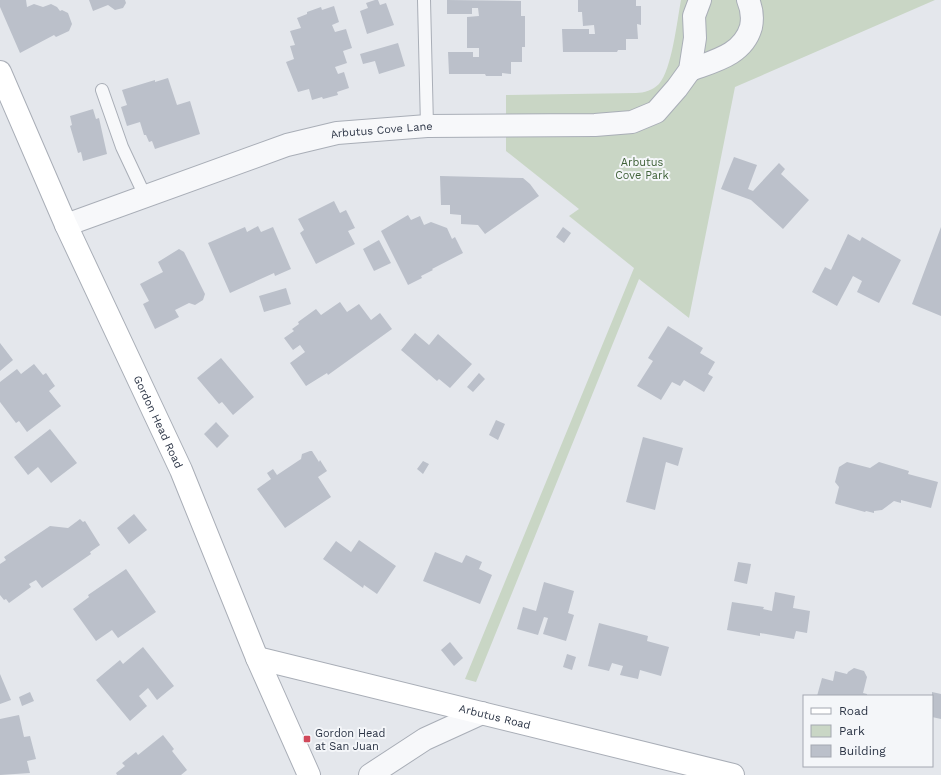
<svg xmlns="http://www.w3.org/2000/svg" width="941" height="775" font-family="'Work Sans',sans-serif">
  <rect width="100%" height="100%" fill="#e4e7ec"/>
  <path fill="#c9d6c5" d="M681 0H935L735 87 689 318 639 279 476 682 465 679 634 268 569 216 579 209 506 151V95L636 93C644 93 653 90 659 84 672 69 677 21 681 0Z"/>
  <path fill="#bbc0ca" d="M0 0H26L27 7 34 4 43 7 51 4 57 7 60 11 62 10 68 13 72 24 69 31 56 37 54 35 20 53 0 7Z
    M89 0H125L126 3 123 8 115 10 108 5 93 11Z
    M375 0H378L380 5 386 3 394 25 367 34 360 11 368 8 366 3Z
    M447 0 521 1V16H525V47H522V62H511V74L502 73V76H486L485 74H449L448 52H473V57H479V48H467V17L479 16 478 8H472V14H447Z
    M578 0H636V6H641V25L637 24 638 39H626V50H618L617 52H563L562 29H589V34H595L594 25 583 26 582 12H578Z
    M334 6 339 22 332 25 335 32 346 29 352 48 343 51 347 63 335 67 338 74 344 72 349 88 337 92 338 95 323 99 322 97 312 100 309 89 298 92 286 62 294 59 290 46 295 45 290 31 301 28 297 18 307 14V12L321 7 322 10Z
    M398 43 405 66 379 74 375 61 363 64 360 54Z
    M168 78 177 105 190 101 200 134 155 149 152 141 149 142 146 135H144L140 122 127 126 121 107 127 105 122 90 155 80V82Z
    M93 109 96 119 99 118 107 154 83 161 81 152 78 153 70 126 72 125 70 116Z
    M734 157 757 165 748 189 753 191 779 163 785 169 781 174 809 200 783 229 751 200 721 189Z
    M440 176 523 178 530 184 539 196 485 234 478 225 461 224V215L450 214V205H441Z
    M334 201 340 213 346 210 355 228 348 231 355 244 316 264 300 233 304 230 298 219Z
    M408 215 411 220 420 216 424 225 431 222 447 228 452 239 455 237 463 253 432 269 433 270 421 276 422 278 408 285 381 231Z
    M258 226 261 232 273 227 291 269 275 276 274 273 230 293 208 243 245 227 247 232Z
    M563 227 571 233 564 243 556 237Z
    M941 227V316L912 304Z
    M848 234 860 241 862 237 901 260 879 303 857 292 862 281 853 276 837 306 812 292 825 267 831 270Z
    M379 240 391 263 374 271 363 249Z
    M179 249 184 252 205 294 203 300 195 305 189 303 175 310 179 317 155 329 143 304 149 301 140 284 163 272 158 262Z
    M286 288 291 304 264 312 259 296Z
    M340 302 347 312 359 304 371 320 380 313 392 329 328 375 327 373 306 386 290 363 305 352 300 345 293 350 284 338 294 331 292 329 299 324 298 322 316 309 321 315Z
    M668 326 703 348 700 353 715 362 708 374 713 377 704 392 684 380 680 386 672 382 661 400 637 386 653 361 648 358Z
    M415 333 429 345 438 334 472 364 450 388 439 379 437 381 401 350Z
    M0 343 13 360 0 371Z
    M221 358 254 397 233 415 222 402 219 404 197 378Z
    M34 364 43 375 46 373 55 386 49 391 61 406 27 432 19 421 16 423 0 402V382L17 369 21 374Z
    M479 373 485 379 473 392 467 387Z
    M496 420 505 424 498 440 489 435Z
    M216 422 229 436 217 448 204 434Z
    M50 429 77 463 51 483 38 467 28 475 14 457Z
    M643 437 683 448 678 466 666 462 655 510 626 502Z
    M310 451H312L319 462 320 460 327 471 318 477 331 497 285 528 257 489 271 479 267 473 273 469 277 475 301 459 302 454Z
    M423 461 429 464 423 474 417 469Z
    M847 462 870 468 879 462 909 471 908 474 938 482 931 508 901 500V503L894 501 882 510 874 511V513L866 511 865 512 836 504 835 503 839 487 835 482 839 467Z
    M134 514 147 530 129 544 117 528Z
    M80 519 83 522 85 521 100 545 90 552 91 554 42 588 36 580 29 584 31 587 9 603 6 599 4 600 0 595V564L6 560 4 557 50 526 68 528Z
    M359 540 396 566 377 594 364 585 363 588 323 559 336 541 351 552Z
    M435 552 462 563 466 555 482 562 479 569 492 575 480 604 423 581Z
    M738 562 751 564 747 584 734 581Z
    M126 569 156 612 118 638 112 630 96 641 73 609 89 597 88 595Z
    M544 582 574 591 568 613 574 615 566 641 543 634 548 618 544 617 538 635 517 629 523 607 536 611Z
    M775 592 795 596 793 608 810 611 807 633 796 631 794 639 760 633V636L727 630 732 602 764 607 763 609 772 611Z
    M599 623 648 636 647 641 669 647 661 676 640 670 638 679 620 675 623 666 612 663 609 671 588 666Z
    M450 642 463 658 454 666 441 650Z
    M143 647 174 686 157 700 148 688 139 696 147 706 130 721 96 680 120 660 123 664Z
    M567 654 576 657 572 670 563 667Z
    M854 668 864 671 867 677 863 693 867 694V696H817L822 678 833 681 835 671 847 674 848 672Z
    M0 674 11 700 0 704Z
    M30 692 34 701 22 706 19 697Z
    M932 692 941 694V719L932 717Z
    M19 715 24 737 30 736 36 759 27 761 30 773 0 775V719Z
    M163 735 174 749 172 751 187 770 181 775H117L116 773 125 766 122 763 136 752 138 755Z"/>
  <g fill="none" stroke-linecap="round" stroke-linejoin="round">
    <defs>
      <path id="service" d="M424 0 427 126
        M102 90 122 147 145 196"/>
      <g id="minor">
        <path d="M690 70C714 61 743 55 751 27 753 17 752 9 748 0"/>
        <path id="s1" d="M66 225 287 145 337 133 427 126 595 125 632 122 656 112 677 88 690 70 695 38 694 16 700 0"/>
      </g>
      <path id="tertiary" d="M370 775 425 739 482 713"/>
      <g id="secondary">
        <path id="s2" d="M0 72 66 225 181 470 257 658 309 775"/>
        <path id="s3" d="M257 658 733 775"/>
      </g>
    </defs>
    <use href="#service" stroke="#a9aeb7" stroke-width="14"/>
    <use href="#minor" stroke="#a9aeb7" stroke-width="24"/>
    <use href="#tertiary" stroke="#a9aeb7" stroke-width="24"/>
    <use href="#secondary" stroke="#a9aeb7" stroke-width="24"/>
    <use href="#service" stroke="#f7f8fa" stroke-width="12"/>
    <use href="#minor" stroke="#f7f8fa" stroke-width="22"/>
    <use href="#tertiary" stroke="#f7f8fa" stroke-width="22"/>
    <use href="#secondary" stroke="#fff" stroke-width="22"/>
  </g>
  <rect fill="#d1495b" stroke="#f4f6f9" stroke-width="1.5" x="303" y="735" width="8" height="8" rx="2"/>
  <g text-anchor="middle" stroke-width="4" stroke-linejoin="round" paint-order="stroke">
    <g font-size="11" fill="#2b3445" stroke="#f4f6f9">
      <text dy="4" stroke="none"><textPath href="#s1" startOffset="331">Arbutus Cove Lane</textPath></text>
      <text dy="4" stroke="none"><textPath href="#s2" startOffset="384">Gordon Head Road</textPath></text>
      <text dy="4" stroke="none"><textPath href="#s3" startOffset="245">Arbutus Road</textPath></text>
    </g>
    <g font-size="11" fill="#3f6138" stroke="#f4f6f9">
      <text x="642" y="166">Arbutus<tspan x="642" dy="13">Cove Park</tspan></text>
    </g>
    <g font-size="11" fill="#2b3445" stroke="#f4f6f9" text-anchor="start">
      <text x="315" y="737">Gordon Head<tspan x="315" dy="13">at San Juan</tspan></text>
    </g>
  </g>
  <rect x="803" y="695" width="130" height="72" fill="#f4f6f9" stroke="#a4a8b1"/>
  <rect x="811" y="708" width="20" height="6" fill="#ffffff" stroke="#a4a8b1"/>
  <text x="839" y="715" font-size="12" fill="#2b3445">Road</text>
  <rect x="811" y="725" width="20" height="12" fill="#c9d6c5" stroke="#a4a8b1"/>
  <text x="839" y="735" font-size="12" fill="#2b3445">Park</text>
  <rect x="811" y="745" width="20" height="12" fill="#bbc0ca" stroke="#a4a8b1"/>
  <text x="839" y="755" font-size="12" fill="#2b3445">Building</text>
</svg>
